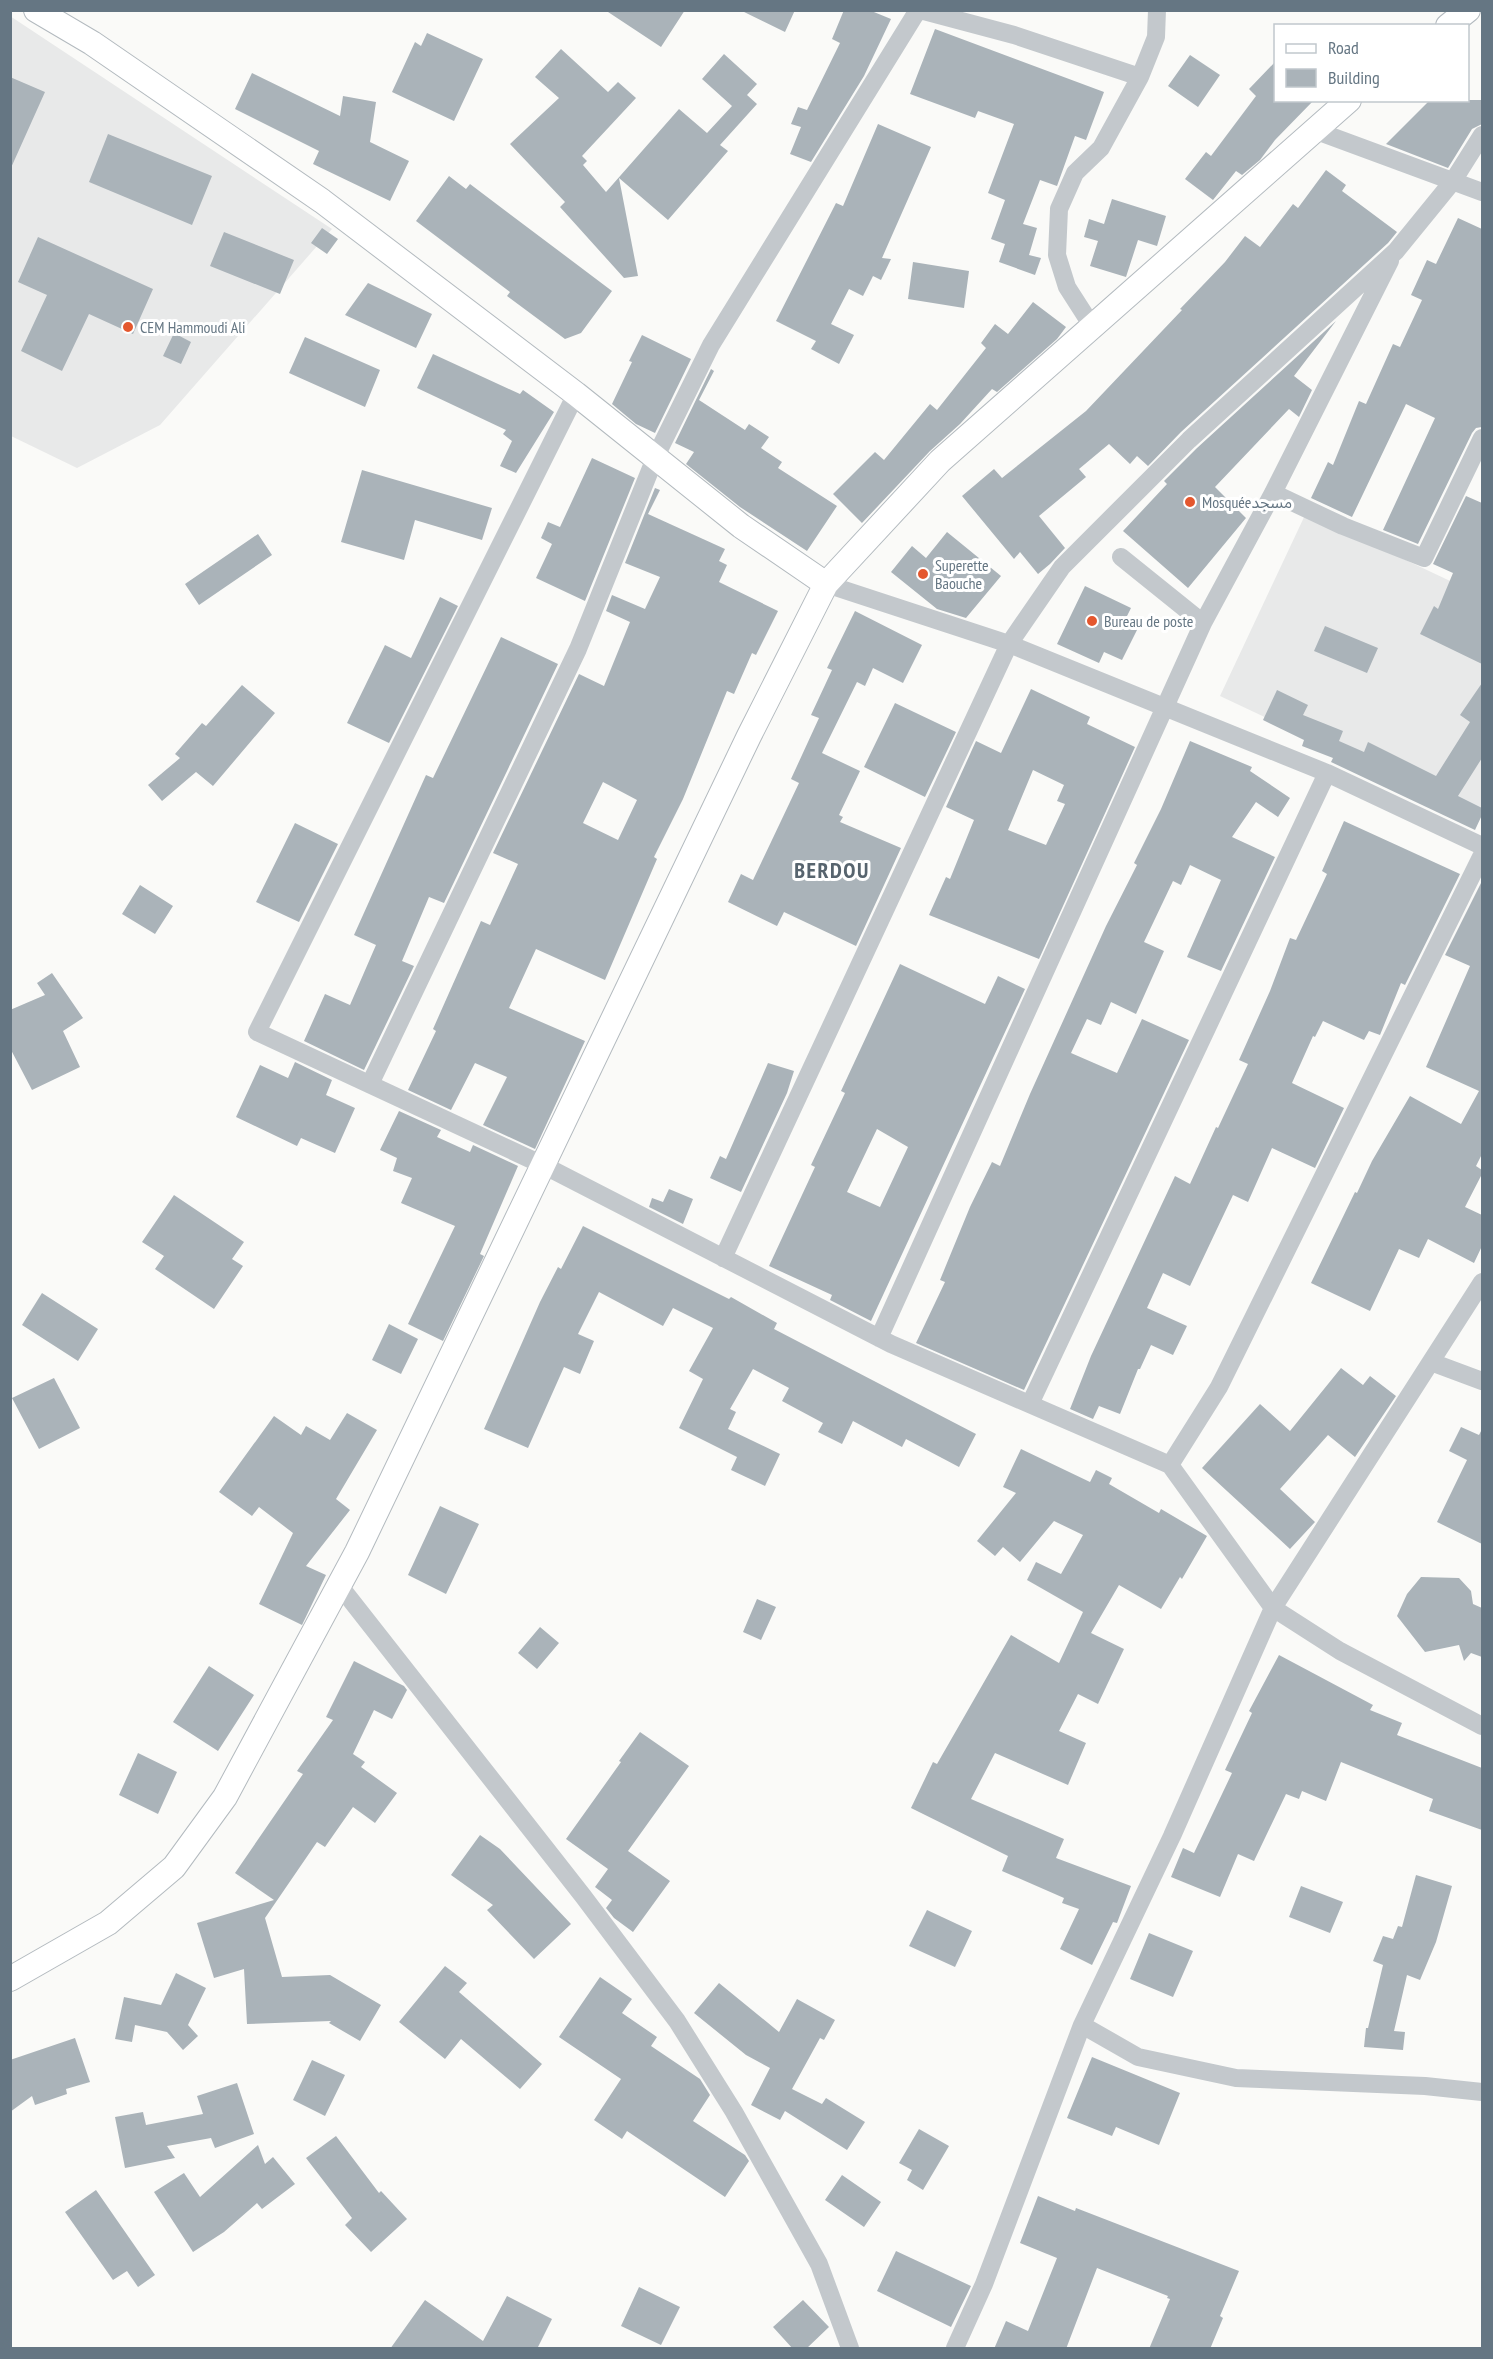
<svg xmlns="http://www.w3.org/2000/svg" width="1493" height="2359" font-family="'PT Sans Narrow','Noto Sans Arabic',sans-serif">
  <rect width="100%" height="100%" fill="#fafaf8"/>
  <path fill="#e8e9e9" d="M10 16 332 229 160 425 77 468 11 436Z
    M1306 513 1482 596V806L1477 817 1220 696Z"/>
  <path fill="#aab3b9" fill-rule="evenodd" d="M605 10H685L661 47Z
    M740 10H795L785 32Z
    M844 10H869L891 19 864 76 811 162 790 154 801 127 791 124 798 107 807 110 840 43 832 39Z
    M935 29 1104 92 1086 140 1075 136 1057 186 1040 180 1023 224 1037 228 1029 255 1041 258 1035 275 999 262 1005 244 991 239 1005 200 988 193 1014 124 978 111 975 118 910 94Z
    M427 33 483 59 454 121 392 92 415 42 421 46Z
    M561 49 608 92 618 82 636 98 582 156 587 161 583 165 606 192 679 109 707 133 732 106 702 79 724 54 757 84 747 95 757 104 720 145 728 151 668 220 619 178 638 276 624 278 560 207 565 202 510 144 559 98 535 77Z
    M1190 55 1220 75 1198 107 1168 86Z
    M1275 62V100H1314L1275 140 1260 160 1242 175 1236 171 1213 200 1185 179 1206 152 1211 156 1256 96 1249 89Z
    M252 73 340 116 343 96 376 102 370 142 409 161 390 201 313 164 319 151 235 109Z
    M10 77 45 92 10 170Z
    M1430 100H1482V124L1472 129 1448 168 1386 144Z
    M878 124 931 147 882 258 891 259 881 280 873 276 863 296 849 289 831 324 854 335 839 364 811 349 816 341 776 321 836 203 843 206Z
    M108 134 212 176 192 225 89 182Z
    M1326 170 1346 185 1342 191 1397 232 1388 243 1181 432 1148 466 1137 456 1130 464 1109 444 1079 469 1086 477 1039 516 1065 548 1050 564 1038 574 1020 552 1014 559 962 496 994 469 1002 478 1086 411 1182 310 1180 309 1225 262 1245 236 1260 247 1293 204 1298 208Z
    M449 176 466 189 470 184 612 291 581 333 565 339 507 296 510 292 416 221Z
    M1112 199 1166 216 1157 246 1138 240 1126 277 1090 266 1098 241 1084 237 1089 219 1104 224Z
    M1458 218 1482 229V427L1476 428 1472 433 1418 544 1383 530 1435 418 1406 404 1352 517 1311 498 1328 462 1333 465 1359 401 1366 404 1393 344 1400 347 1422 300 1411 295 1427 260 1436 264Z
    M322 228 338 239 327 254 311 243Z
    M224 232 294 260 280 294 210 266Z
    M38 237 153 289 133 334 89 314 62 371 21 351 47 295 18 282Z
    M913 262 969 271 964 308 908 299Z
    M368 283 432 314 416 348 345 315Z
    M1033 302 1066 327 1057 339 997 392 992 389 960 424 930 451 862 523 833 494 875 452 884 460 930 404 937 410 986 348 981 343 995 324 1008 334Z
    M1336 321 1294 376 1312 390 1299 417 1289 409 1215 487 1246 518 1188 588 1123 531 1167 484 1164 481 1197 448Z
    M174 333 191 342 181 364 163 356Z
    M642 335 691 359 655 433 636 424 612 404 632 362 629 361Z
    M305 337 380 370 365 407 289 373Z
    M433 354 520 394 523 390 554 412 516 473 500 466 512 441 503 434 506 430 417 388Z
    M711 369 714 371 699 400 745 430 749 424 769 437 761 448 782 462 778 468 837 506 807 551 740 507 686 464 694 452 675 443Z
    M592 458 635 478 585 601 536 578 552 544 541 538 548 522 560 527Z
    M362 470 492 508 482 540 415 520 404 560 341 542Z
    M655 488 660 490 648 514 725 549 719 561 727 565 719 582 778 611 756 655 752 653 734 694 727 691 683 799 654 857 657 859 605 980 536 949 509 1008 585 1041 535 1149 483 1125 507 1077 475 1063 451 1110 408 1090 436 1031 433 1029 481 921 490 925 518 864 493 853 579 674 604 686 630 622 606 611 612 595 645 609 660 577 625 563ZM603 782 637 800 618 840 583 823Z
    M1466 496 1482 503V664L1420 634 1434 606 1438 609 1453 573 1433 564Z
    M947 532 1001 576 966 618 937 609 891 572 912 546 926 558Z
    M258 534 272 555 199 605 185 584Z
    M1085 586 1131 608 1126 618 1140 624 1122 660 1104 652 1099 663 1057 644Z
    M440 597 458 606 389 743 347 723 385 645 411 658Z
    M855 611 922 645 903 683 873 668 865 686 857 682 822 753 860 771 839 815 843 817 840 822 901 848 856 946 784 912 777 926 728 902 741 874 753 880 799 783 791 779 819 718 811 715 832 670 827 668Z
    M1325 626 1378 648 1367 673 1314 651Z
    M501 637 558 664 444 903 429 897 402 961 414 966 364 1070 304 1041 325 994 350 1005 376 945 354 935 426 775 433 778Z
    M1482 683V758L1458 796 1482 808V815L1475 830 1331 762 1333 758 1302 746 1304 740 1263 720 1277 690 1308 705 1303 715 1343 731 1339 741 1364 752 1368 742 1436 776 1470 722 1460 715Z
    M242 685 275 713 213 786 196 772 162 801 148 785 180 758 175 754 202 723 206 726Z
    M1031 689 1090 717 1087 724 1135 747 1039 959 929 915 946 877 950 879 974 820 946 807 976 741 1001 753ZM1033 770 1064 785 1057 801 1065 804 1046 845 1008 830Z
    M895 703 956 732 925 797 864 767Z
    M1190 741 1252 767 1250 771 1290 798 1278 817 1256 802 1232 837 1275 857 1221 971 1187 957 1221 880 1190 865 1181 885 1173 881 1144 942 1164 951 1136 1014 1111 1002 1101 1025 1087 1019 1071 1053 1117 1073 1142 1019 1189 1040 1024 1390 916 1343 945 1282 940 1280 970 1207 992 1162 1000 1166 1030 1094 1106 926 1137 865 1134 863 1161 809Z
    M1344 821 1460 874 1405 985 1401 983 1380 1035 1369 1031 1364 1040 1323 1021 1315 1037 1313 1036 1292 1083 1344 1108 1315 1168 1272 1148 1248 1202 1233 1195 1190 1286 1163 1273 1147 1308 1187 1326 1173 1355 1151 1345 1140 1369H1138L1120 1414 1099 1406 1093 1419 1070 1409 1091 1356 1175 1176 1190 1184 1216 1127 1218 1128 1248 1064 1239 1060 1270 991 1290 938 1296 940 1327 874 1322 871Z
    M295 823 338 844 299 922 256 902Z
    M1481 883 1482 884V1154L1476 1166 1482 1170V1174L1465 1207 1482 1215V1246L1474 1263 1428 1239 1419 1258 1399 1249 1370 1311 1311 1283 1355 1192 1357 1193 1372 1161 1410 1096 1461 1124 1479 1091 1426 1067 1470 966 1445 955Z
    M140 885 173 906 155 934 122 914Z
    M900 964 985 1004 998 976 1025 989 871 1321 830 1300 832 1295 769 1266 815 1167 811 1165 845 1093 841 1091ZM877 1129 908 1147 880 1207 847 1192Z
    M52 973 83 1018 63 1031 80 1067 32 1090 10 1048V1010L45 995 37 983Z
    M295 1062 332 1080 326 1095 355 1108 335 1153 301 1138 297 1146 236 1117 260 1065 288 1078Z
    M768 1063 794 1071 787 1093 741 1192 710 1178 720 1156 726 1159Z
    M399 1111 441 1130 437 1137 470 1152 473 1145 518 1166 480 1254 484 1256 443 1341 408 1324 455 1226 401 1203 412 1178 393 1171 397 1158 380 1150Z
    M669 1189 693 1199 683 1224 649 1207 652 1198 663 1202Z
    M174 1195 244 1242 232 1259 243 1266 214 1309 155 1269 164 1256 142 1242Z
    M583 1226 729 1299 731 1297 777 1323 774 1329 976 1434 959 1467 906 1439 902 1447 853 1421 842 1444 818 1432 823 1423 782 1401 789 1388 753 1369 730 1409 736 1412 728 1429 780 1454 765 1486 731 1470 737 1457 679 1428 703 1379 689 1371 713 1328 673 1308 663 1326 599 1292 578 1334 594 1341 580 1374 564 1367 528 1448 484 1429 540 1302 558 1267 561 1269Z
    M42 1293 98 1329 78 1361 22 1325Z
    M389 1324 418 1339 401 1374 372 1360Z
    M1341 1368 1363 1385 1370 1376 1396 1396 1355 1457 1328 1435 1280 1489 1315 1522 1290 1549 1202 1468 1260 1404 1290 1431Z
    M54 1378 80 1428 39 1449 12 1398Z
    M347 1413 377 1430 336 1499 350 1510 306 1566 326 1575 302 1625 259 1604 293 1533 259 1507 252 1516 219 1492 274 1416 301 1435 306 1426 330 1440Z
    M1461 1427 1479 1435 1482 1429V1544L1437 1522 1467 1460 1449 1451Z
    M1021 1449 1090 1482 1096 1470 1112 1478 1109 1484 1159 1513 1161 1509 1207 1536 1182 1579 1180 1577 1161 1609 1119 1585 1091 1633 1124 1649 1098 1704 1078 1694 1059 1731 1086 1743 1068 1785 995 1753 971 1799 1064 1839 1056 1858 1131 1886 1117 1923 1113 1922 1092 1965 1060 1949 1079 1909 1062 1903 1064 1898 1002 1871 1008 1856 911 1808 933 1762 937 1764 1011 1635 1059 1663 1083 1612 1027 1580 1036 1562 1061 1574 1083 1535 1054 1521 1020 1562 1003 1547 995 1556 977 1541 1016 1493 1003 1487Z
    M440 1506 479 1524 446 1594 408 1575Z
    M1421 1577 1459 1578 1471 1591 1473 1604 1482 1608V1657L1471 1653 1464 1661 1459 1645 1425 1652 1397 1616 1407 1594Z
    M757 1599 776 1607 761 1640 743 1632Z
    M540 1627 559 1643 537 1669 518 1653Z
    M1279 1655 1373 1705 1370 1710 1402 1723 1397 1735 1482 1768V1830L1429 1811 1433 1799 1341 1762 1326 1801 1302 1791 1299 1799 1286 1794 1254 1861 1238 1854 1220 1897 1171 1877 1183 1848 1194 1853 1232 1773 1225 1770 1252 1713 1249 1711Z
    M354 1661 404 1686 407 1690 392 1719 374 1710 353 1754 365 1762 361 1767 397 1793 375 1823 353 1807 325 1847 317 1842 265 1918 282 1977 330 1975 381 2005 360 2041 329 2023 331 2021 247 2024 244 1969 214 1978 197 1923 274 1900 235 1873 303 1774 297 1771 333 1720 326 1717Z
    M209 1666 254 1695 218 1751 173 1722Z
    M640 1732 689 1766 628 1851 670 1881 633 1932 614 1918 606 1908 612 1900 595 1887 608 1869 566 1839 621 1762 619 1761Z
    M138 1753 177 1772 158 1814 119 1795Z
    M480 1835 500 1849 571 1924 534 1959 487 1910 493 1905 451 1875Z
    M1416 1875 1452 1886 1436 1942 1420 1980 1407 1975 1394 2031 1405 2032 1403 2050 1364 2047 1366 2028H1368L1383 1965 1373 1961 1383 1936 1393 1939 1398 1926 1402 1927Z
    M1301 1886 1343 1902 1330 1933 1289 1917Z
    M927 1910 972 1931 955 1967 909 1946Z
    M1149 1933 1193 1951 1173 1997 1130 1979Z
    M445 1966 467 1983 459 1992 542 2064 520 2089 461 2039 445 2059 399 2022Z
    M176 1973 206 1988 188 2025 198 2036 183 2050 167 2032 135 2025 132 2042 115 2039 124 1997 161 2005Z
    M600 1977 632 1999 622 2013 657 2037 651 2046 700 2079 710 2095 693 2121 745 2155 749 2161 725 2197 627 2131 622 2139 594 2120 621 2079 559 2037Z
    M719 1983 779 2032 797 1999 835 2020 824 2040 820 2038 792 2089 822 2104 826 2098 865 2122 847 2150 785 2111 780 2120 751 2105 770 2068 746 2055 694 2013Z
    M75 2038 90 2082 66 2089 67 2094 35 2105 32 2096 10 2112V2060Z
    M1092 2057 1180 2093 1159 2145 1116 2127 1112 2136 1067 2118Z
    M312 2060 345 2075 325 2116 293 2100Z
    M237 2083 254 2134 215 2148 211 2138 167 2146 175 2158 125 2168 115 2117 143 2112 146 2125 203 2114 197 2096Z
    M919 2129 949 2146 923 2190 907 2180 912 2170 899 2163Z
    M336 2136 379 2193 381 2191 407 2219 371 2252 345 2225 352 2218 306 2158Z
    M258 2145 265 2164 273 2157 295 2184 262 2209 257 2203 224 2232 193 2252 154 2192 184 2173 200 2197Z
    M842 2175 881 2202 864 2227 825 2200Z
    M96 2190 155 2275 138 2287 127 2271 113 2280 65 2212Z
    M1038 2196 1075 2211 1076 2208 1239 2271 1220 2316 1223 2318 1210 2349H1149L1170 2299 1167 2298 1168 2296 1097 2268 1066 2349H994L1006 2321 1028 2331 1057 2258 1020 2243Z
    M896 2251 971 2286 951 2327 877 2291Z
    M639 2287 680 2307 661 2345 621 2326Z
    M507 2296 552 2319 537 2349H390L425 2300 483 2341Z
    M803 2300 829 2327 806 2349H793L773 2327Z"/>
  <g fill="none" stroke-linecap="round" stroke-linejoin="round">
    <defs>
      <path id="secondary" d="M36 10 92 43 322 201 576 394 741 526 826 584
        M1448 26 1468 10
        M10 1979 108 1923 174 1867 225 1797 357 1552 749 736 826 584 940 461 1349 100"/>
    </defs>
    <use href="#secondary" stroke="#b3babf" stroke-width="26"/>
    <path stroke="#c3c8cc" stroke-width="18" d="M920 10 1014 35 1140 77 1156 37 1157 10
      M1314 130 1482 192
      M1092 326 1067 287 1057 255 1059 209 1075 173 1101 148 1140 77
      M576 394 257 1032 543 1165 891 1344 1170 1465 1273 1608 1340 1651 1482 1726
      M1273 493 1343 526 1424 558 1482 438
      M1121 557 1203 623
      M826 584 1009 644 1327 773 1482 846
      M370 1084 578 649 655 458 711 345 918 10
      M723 1258 1009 644 1062 567 1189 440 1396 251 1453 181 1482 135
      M879 1338 1203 623 1273 493 1390 261
      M1431 1362 1482 1381
      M1030 1404 1327 773
      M1170 1465 1219 1387 1482 855
      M339 1585 583 1896 677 2021 734 2112 819 2264 850 2348
      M1082 2025 1138 2057 1236 2078 1425 2086 1482 2092
      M955 2348 984 2284 1082 2025 1172 1836 1273 1608 1482 1282"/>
    <use href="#secondary" stroke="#fff" stroke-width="24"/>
  </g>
  <g fill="#e4572e" stroke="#fff" stroke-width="2">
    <circle cx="128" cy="327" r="6"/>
    <circle cx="1190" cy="502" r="6"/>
    <circle cx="923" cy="574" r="6"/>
    <circle cx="1092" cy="621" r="6"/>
  </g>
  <g text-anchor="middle" stroke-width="6" stroke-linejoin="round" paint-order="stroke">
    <g font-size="16" fill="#657683" stroke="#fff" text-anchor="start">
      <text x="140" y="333">CEM Hammoudi Ali</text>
      <text x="1202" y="508">Mosquéeمسجد</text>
      <text x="935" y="571">Superette<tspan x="935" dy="18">Baouche</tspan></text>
      <text x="1104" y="627">Bureau de poste</text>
    </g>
    <g font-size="22" font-weight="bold" letter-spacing="1.5" fill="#57646e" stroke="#fff">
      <text x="832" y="878">BERDOU</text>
    </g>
  </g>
  <rect width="1493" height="2359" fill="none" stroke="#657683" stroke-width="24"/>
  <rect x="1274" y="24" width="195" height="78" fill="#ffffff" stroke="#c1c8cd" stroke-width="1.5"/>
  <rect x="1286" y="44" width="30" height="9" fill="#ffffff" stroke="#c1c8cd" stroke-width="1.5"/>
  <text x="1328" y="54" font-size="18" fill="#657683">Road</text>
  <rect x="1286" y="69" width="30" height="18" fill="#aab3b9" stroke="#c1c8cd" stroke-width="1.5"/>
  <text x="1328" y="84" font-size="18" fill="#657683">Building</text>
</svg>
